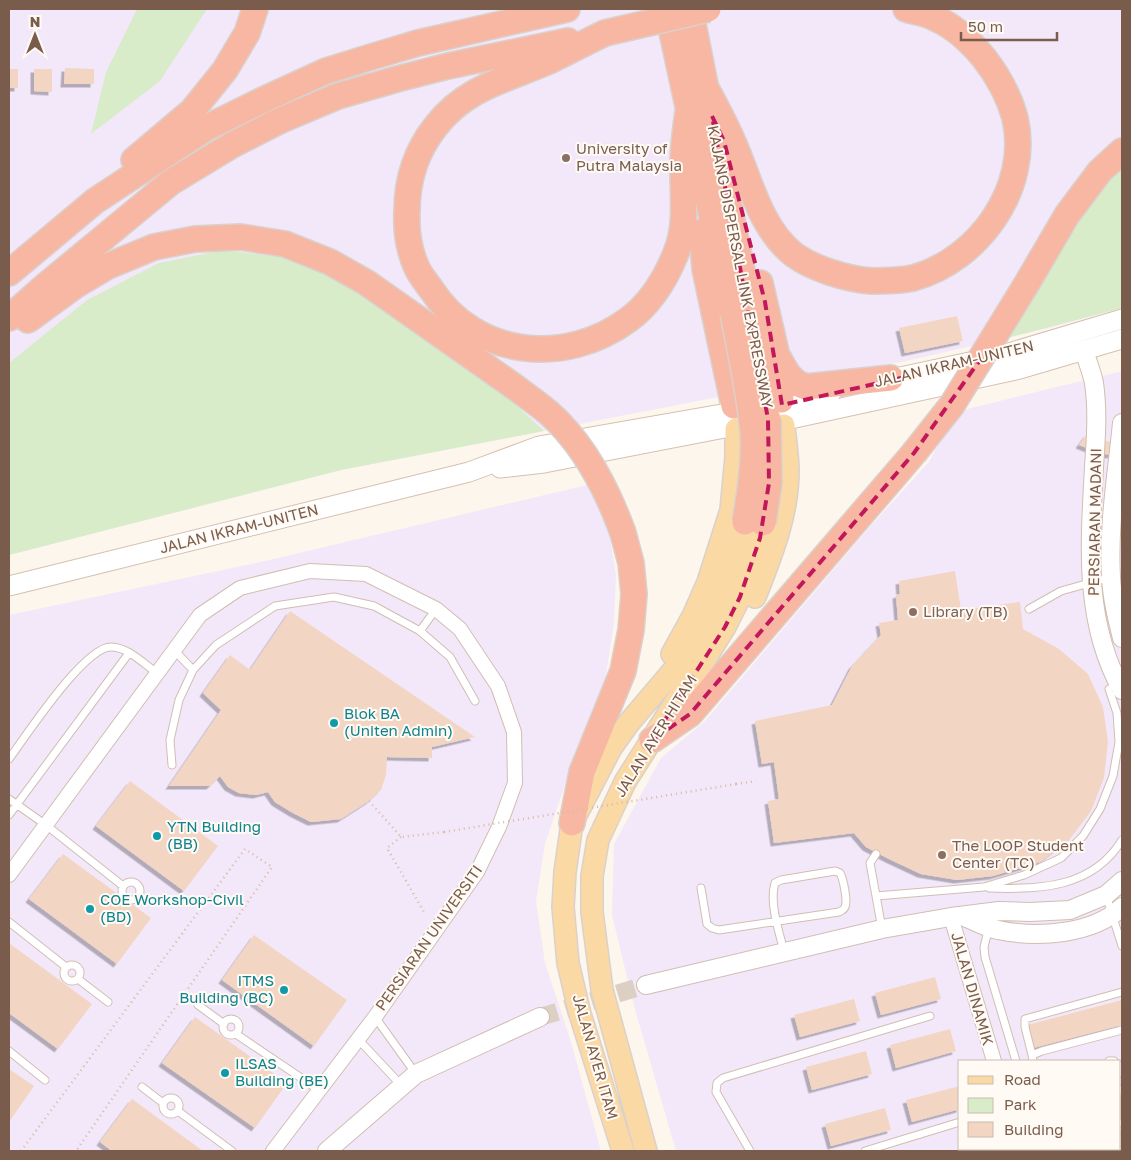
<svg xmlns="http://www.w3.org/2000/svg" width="1131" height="1160" font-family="'Golos Text',sans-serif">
  <defs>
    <filter id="shadow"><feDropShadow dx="-3.5" dy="3.5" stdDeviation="0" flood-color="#0004"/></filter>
  </defs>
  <rect width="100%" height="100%" fill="#fdf6ec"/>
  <path fill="#f3e8fa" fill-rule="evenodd" d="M9 9H1122V308L1053 327 911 360 341 470 9 555Z
    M1122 371V1151H676L634 1006 612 915 614 844 661 758 704 722 868 529 929 462 955 412ZM960 1061H1120V1149H960Z
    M587 485 608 524 616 575 614 622 605 682 579 743 545 844 536 901 545 963 571 1042 601 1151H9V615L265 561Z"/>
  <path fill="#d8ecc9" d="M137 9H207L160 81 91 134 106 72Z
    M1122 163V308L1007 338 1090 205Z
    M223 250 288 258 341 277 498 388 544 431 341 470 9 555V363L87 300 159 263Z"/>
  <path fill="#f3d5c3" filter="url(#shadow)" d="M65 68 94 69V84H64Z
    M9 69H18V88H9Z
    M34 69H52V92L34 91Z
    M957 316 963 341 905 353 899 328Z
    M1087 434 1110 442H1122L1111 455 1100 453 1079 445Z
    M955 571 961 610 1020 602 1023 629 1059 649 1088 674 1103 707 1108 742 1104 778 1091 811 1069 840 1040 862 993 876 957 880 921 874 889 859 866 847 854 833 774 843 768 801 779 799 774 762 762 764 755 721 832 705 852 666 881 635 879 623 898 620 896 595 900 594 899 581Z
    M290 611 475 737 432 747V758L387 757 386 775 381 790 369 801 341 819 311 822 293 813 275 802 268 792 256 795 239 793 228 787 220 776 210 786H169L221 710 203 693 230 655 250 670Z
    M130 781 218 846 184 891 96 826Z
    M63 854 151 918 117 964 29 899Z
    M254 935 347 1000 314 1046 222 980Z
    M9 943 92 1004 58 1049 9 1013Z
    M935 977 941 999 881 1015 875 993Z
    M854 999 860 1021 800 1037 794 1015Z
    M1122 1000V1025L1033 1048 1027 1025Z
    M195 1017 287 1083 255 1128 162 1063Z
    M950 1029 956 1051 896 1068 890 1045Z
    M866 1051 872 1074 812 1090 806 1067Z
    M9 1069 34 1086 9 1122Z
    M960 1086V1109L912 1122 906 1100Z
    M1121 1096 1122 1118 1120 1119V1097Z
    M132 1099 203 1151H112L100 1142Z
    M885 1108 891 1130 831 1146 825 1124Z
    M1122 1129V1151H1075L1074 1149H1120V1130Z"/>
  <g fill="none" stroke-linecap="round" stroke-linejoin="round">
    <path stroke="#dcd0c4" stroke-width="18" stroke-dasharray="18 9" stroke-linecap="butt" d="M540 1017 646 985"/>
    <defs>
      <path id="service" d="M1029 609 1061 591 1111 577
        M420 631 436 609
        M174 650 193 670 216 645 275 606 334 597 374 606 420 631 450 657 475 701
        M9 759C26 736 84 647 111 647 128 647 144 664 157 673
        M172 765 170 740 179 700 193 670
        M9 799 46 825 123 886
        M9 815 129 653
        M876 854 870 863 882 929
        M122 891a9 9 0 1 1 18 0a9 9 0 1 1-18 0Z
        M701 888 707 924 712 928 719 930 839 912C842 910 844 910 845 907 848 901 843 878 840 873L835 871 781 880 775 883C769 902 779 932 784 951
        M989 888C1039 890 1093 888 1122 840
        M1106 895 1122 946
        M876 896 984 887 1024 875 1061 858 1083 836 1100 809 1113 776 1119 742 1117 713 1109 689 1120 685
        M9 922 66 967
        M989 927 984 947 985 957 1016 1061
        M64 973a8 8 0 1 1 16 0a8 8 0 1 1-16 0Z
        M78 979 108 1002
        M198 1005 224 1024
        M375 1017 416 1074
        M223 1027a8 8 0 1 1 16 0a8 8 0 1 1-16 0Z
        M236 1034 319 1090
        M358 1039 401 1085
        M9 1051 45 1080
        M1032 1055 1025 1027V1019L1122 992
        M1033 1061 1032 1055 1042 1051 1122 1030
        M1109 1061H1114
        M1120 1065 1122 1073
        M142 1087 163 1103
        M1120 1090 1122 1089
        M163 1106a8 8 0 1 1 16 0a8 8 0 1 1-16 0Z
        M178 1111 232 1151
        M1120 1123H1122
        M1041 1149 1042 1151
        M1059 1149 1060 1151
        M750 1151 716 1092 717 1083 723 1078 930 1016
        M865 1151 960 1122"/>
      <path id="minor" d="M9 875 200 615 240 588 310 571 366 574 436 609 460 629 498 686 514 732 515 783 499 827 477 872 375 1017 273 1151
        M951 917 994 1061
        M1020 1149 1021 1151"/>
      <path id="tertiary" d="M1084 350C1087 361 1092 372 1094 383 1098 411 1096 438 1094 467 1090 542 1083 621 1122 690
        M1122 423C1117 474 1108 526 1111 577 1112 598 1117 618 1122 638
        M962 916C973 920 986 928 998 930 1037 938 1092 935 1122 907
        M646 985 882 929 951 917 999 911 1030 912 1070 910 1106 895 1122 881
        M327 1151 416 1074 540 1017"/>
      <path id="secondary" d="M877 382 1002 355 1122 319
        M784 405 831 393
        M786 420 1020 369 1122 339
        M500 468 544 463 735 426
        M9 586 469 472 539 446 733 412"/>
      <path id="primary" d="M755 597C771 556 788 515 788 471 788 455 785 440 784 425
        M672 654 693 616 708 582 731 510 736 457V429
        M623 1151 580 1014 568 963 563 907 565 872 572 823 611 748 628 724 683 659 706 626 722 595 736 558 745 522
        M646 1151 602 990 592 912V876L598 840 625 782 685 687 705 659 725 627 740 597 752 565 763 523"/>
      <path id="motorway" d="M667 9 732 309
        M690 9 751 316
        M605 33C586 42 568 52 549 61 506 80 466 87 436 126 416 151 407 180 407 211 406 230 409 251 417 268 420 275 426 282 431 289 475 357 564 367 628 320 650 304 666 278 676 253 687 227 683 199 683 171 682 149 686 127 689 105
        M706 88C715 105 725 123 733 142 750 180 759 226 793 254 813 269 847 279 871 281 885 281 899 281 913 278 979 260 1031 187 1015 118 1009 96 998 76 984 58 971 42 953 26 935 18 926 13 915 12 906 9
        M134 160 192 111 225 70 247 33 255 9
        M702 232 705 269 734 406
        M9 273 95 201 206 128 265 99 326 71 371 57 418 43 567 9
        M760 283 776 352 781 400
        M1026 285 1067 215 1100 171 1122 151
        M9 318 44 287 171 182 232 145 281 120 338 96 397 79 448 66 568 41
        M28 320 76 285 108 266 154 247 195 239 241 237 285 244 330 262 367 283 512 385
        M778 357C786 371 790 382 806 387L891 378
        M652 740 690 714 914 453
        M572 823 582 772 623 671 631 630 634 594 631 563 623 533"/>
    </defs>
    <use href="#service" stroke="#d1beb0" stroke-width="9"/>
    <use href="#minor" stroke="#d1beb0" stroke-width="16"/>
    <use href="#tertiary" stroke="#d1beb0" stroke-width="20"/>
    <use href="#secondary" stroke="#d6c0b0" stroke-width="21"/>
    <use href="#primary" stroke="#dad1cd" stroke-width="24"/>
    <use href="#motorway" stroke="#dad1cd" stroke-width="28"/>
    <path stroke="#d9b8a5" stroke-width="2.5" stroke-dasharray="1 4" stroke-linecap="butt" d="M736 784 756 781
      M369 801 401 837 444 832
      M401 837 387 848 424 912
      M21 1151 245 849 272 867 76 1151"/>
    <use href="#service" stroke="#fff" stroke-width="7"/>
    <use href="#minor" stroke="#fff" stroke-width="14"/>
    <use href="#tertiary" stroke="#fff" stroke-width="18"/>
    <use href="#secondary" stroke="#fff" stroke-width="19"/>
    <use href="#primary" stroke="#fbd9a5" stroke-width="21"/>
    <use href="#motorway" stroke="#f7b7a3" stroke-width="25"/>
    <defs>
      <path id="motorway-bridge" d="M605 33 708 9
        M733 314C741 353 749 391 753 431 755 459 750 494 745 522
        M512 385C524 394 537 403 549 413 585 445 607 489 623 533
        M914 453 952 405 1026 285
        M763 523 769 483 768 419"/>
    </defs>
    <use href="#motorway-bridge" stroke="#dad1cd" stroke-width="28" stroke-linecap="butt"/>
    <path stroke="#d9b8a5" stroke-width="2.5" stroke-dasharray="1 4" stroke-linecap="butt" d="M444 832 736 784"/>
    <use href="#motorway-bridge" stroke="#f7b7a3" stroke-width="25"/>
  </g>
  <path fill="none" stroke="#c2185b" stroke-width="4" stroke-dasharray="10 6" stroke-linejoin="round" d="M712 116 724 141 765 302 782 405 980 360 914 453 690 714 652 740 725 627 740 597 760 538 769 483 768 419Z"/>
  <g fill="#8d6e63" stroke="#fffaf3" stroke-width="2">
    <circle cx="566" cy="158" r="5"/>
    <circle cx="913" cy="612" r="5"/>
    <circle cx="942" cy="855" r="5"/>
  </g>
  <g fill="#0f9aa8" stroke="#fffaf3" stroke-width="2">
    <circle cx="334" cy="723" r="5"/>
    <circle cx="157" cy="836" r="5"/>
    <circle cx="90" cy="909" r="5"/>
    <circle cx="284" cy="990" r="5"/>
    <circle cx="225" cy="1073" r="5"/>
  </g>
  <g text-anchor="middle" stroke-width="4" stroke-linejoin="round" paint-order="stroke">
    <g font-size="15" fill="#785e54" stroke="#fffaf3" text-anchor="start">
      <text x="576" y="154">University of<tspan x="576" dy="17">Putra Malaysia</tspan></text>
      <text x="923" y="617">Library (TB)</text>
      <text x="952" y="851">The LOOP Student<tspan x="952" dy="17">Center (TC)</tspan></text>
    </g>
    <g font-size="15" fill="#7a5c4d" stroke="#fffaf3">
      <text transform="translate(740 267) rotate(79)" y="5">KAJANG DISPERSAL LINK EXPRESSWAY</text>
      <text transform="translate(954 364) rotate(-13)" y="5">JALAN IKRAM-UNITEN</text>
      <text transform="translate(1095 522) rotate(-89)" y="5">PERSIARAN MADANI</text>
      <text transform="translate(239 529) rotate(-14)" y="5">JALAN IKRAM-UNITEN</text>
      <text transform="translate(656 736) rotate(-58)" y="5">JALAN AYER HITAM</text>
      <text transform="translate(429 938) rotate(-55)" y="5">PERSIARAN UNIVERSITI</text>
      <text transform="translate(972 989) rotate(74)" y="5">JALAN DINAMIK</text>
      <text transform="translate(595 1057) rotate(74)" y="5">JALAN AYER ITAM</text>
    </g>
    <g font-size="15" fill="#0d838f" stroke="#fffaf3" text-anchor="start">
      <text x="344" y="719">Blok BA<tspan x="344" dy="17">(Uniten Admin)</tspan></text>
      <text x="167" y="832">YTN Building<tspan x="167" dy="17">(BB)</tspan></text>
      <text x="100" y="905">COE Workshop-Civil<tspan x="100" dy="17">(BD)</tspan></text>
      <text x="274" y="986" text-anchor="end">ITMS<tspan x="274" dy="17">Building (BC)</tspan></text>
      <text x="235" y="1069">ILSAS<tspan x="235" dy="17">Building (BE)</tspan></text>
    </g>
  </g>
  <rect width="1131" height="1160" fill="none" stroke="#7a5c4d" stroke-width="20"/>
  <rect x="958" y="1060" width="162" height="90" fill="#fffaf3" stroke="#cabbb1"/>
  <rect x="968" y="1076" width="25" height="8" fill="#fbd9a5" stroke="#cabbb1"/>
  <text x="1004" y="1085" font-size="15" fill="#7a5c4d">Road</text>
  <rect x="968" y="1098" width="25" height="15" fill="#d8ecc9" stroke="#cabbb1"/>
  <text x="1004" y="1110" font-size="15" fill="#7a5c4d">Park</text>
  <rect x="968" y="1122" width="25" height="15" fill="#f3d5c3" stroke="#cabbb1"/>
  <text x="1004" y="1135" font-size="15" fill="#7a5c4d">Building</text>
  <g transform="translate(35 35)" stroke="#fffaf3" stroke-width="4" paint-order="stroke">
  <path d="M0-4L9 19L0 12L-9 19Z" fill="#7a5c4d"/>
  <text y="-8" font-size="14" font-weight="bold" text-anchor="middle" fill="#7a5c4d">N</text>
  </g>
  <path d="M961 32v8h96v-8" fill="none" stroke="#7a5c4d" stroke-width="2.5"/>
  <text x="968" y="32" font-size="15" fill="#7a5c4d" stroke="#fffaf3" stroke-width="4" paint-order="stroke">50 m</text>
</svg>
